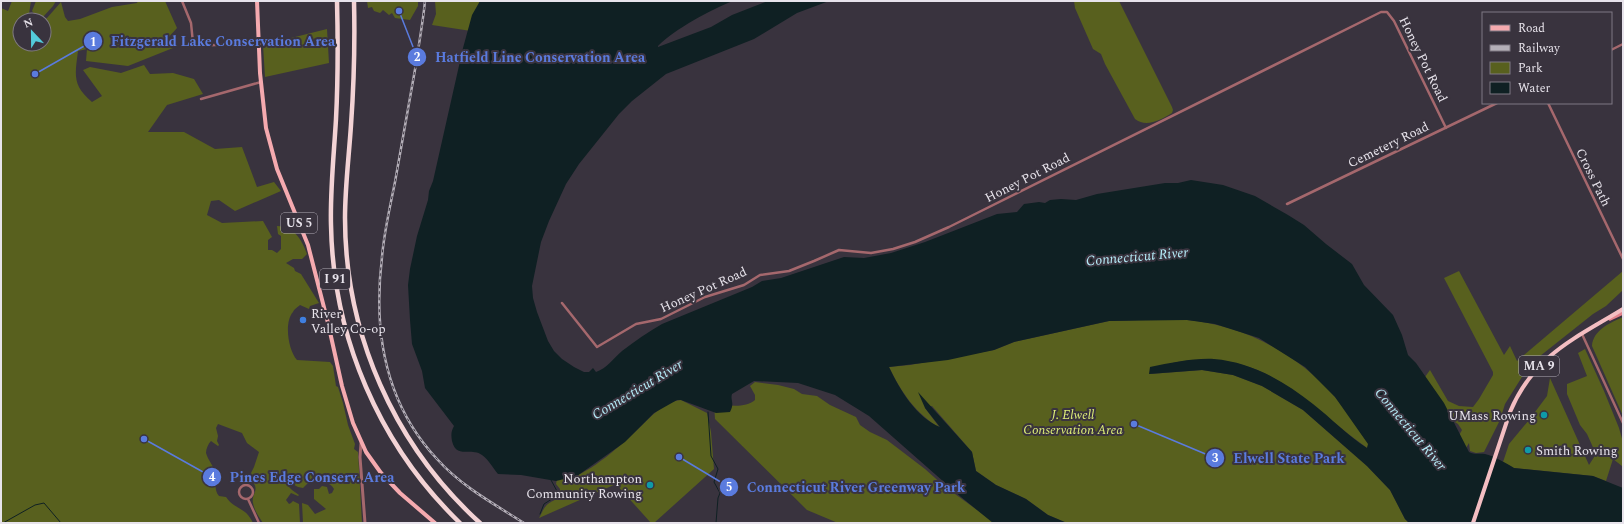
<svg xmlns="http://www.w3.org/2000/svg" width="1624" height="524" font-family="Spectral,serif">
  <rect width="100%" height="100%" fill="#39333e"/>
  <path fill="#58601e" d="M12 1H31L29 14 36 20H20V44H44V20H42L47 18 61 2 65 17 68 21 80 19 112 7 137 3 138 1H165L177 28 168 38 173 48 128 66 86 61 87 49 78 51C75 75 72 85 92 102L102 96 83 70 90 67 121 73 144 65 150 74 173 73 194 79 203 94 167 105 148 132H184L215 149 242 147 257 187 274 182 281 191 235 211 219 200 211 201 207 215 222 223 263 221 272 237 268 240V250H272L277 253 281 249V236L278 234 277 226C294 226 302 240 307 254L302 259H293L286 263 294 268 295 271 301 274 319 303 310 306 309 309 300 305C298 307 294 309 293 312 284 322 288 350 297 360L330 362 333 366 336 386 338 387 343 403 348 425 355 444 354 449 358 452 362 523H303L302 503 308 505 315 514 326 509 314 499V489H319L322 486 327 487 329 494 332 493 334 489C330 481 322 484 316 481L308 483 303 488 298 487 285 480 284 482 292 490 299 495 298 496 291 493 286 500 289 504 291 503 293 501 299 504 300 523H263C259 517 254 510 253 503 251 493 261 490 251 480L249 481 237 478 232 474V471H234L240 476 250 475 254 467 259 452 247 443 242 433 218 424 216 428 218 436 217 441 219 445 218 446 211 441C208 444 206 449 206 453 208 460 213 465 215 472 217 480 213 489 219 496L226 497C235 510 246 507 253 523H1V8L8 11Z
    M36 1H56L53 6 43 17H37L32 11Z
    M367 1H418V6L410 20 395 18 392 13 389 15 383 10 380 13 374 11 372 7 368 8Z
    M435 1H483L471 31 432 25 436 14Z
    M1074 1H1119L1172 107 1173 110 1172 113C1161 120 1146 128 1135 119L1105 64 1101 54 1093 49 1075 8Z
    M327 29 329 63 265 77 263 45Z
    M1459 271 1504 355 1510 346 1517 361 1623 271V290L1606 306 1593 314 1530 364 1505 404 1500 420 1484 452 1476 453 1470 451 1469 443 1442 488 1434 480 1462 430 1458 424 1450 419 1425 377 1430 370 1448 401 1459 406 1473 407 1479 399 1493 375V372L1444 278Z
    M1623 317V416L1592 346C1593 330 1610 323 1623 317Z
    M1138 320C1154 320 1171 319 1187 320 1244 325 1298 354 1335 397 1347 411 1357 428 1369 444L1367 448C1355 439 1343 430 1331 420 1289 385 1253 356 1195 360 1175 362 1167 362 1150 374L1202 370 1233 375 1262 386 1303 410 1367 466 1390 490 1405 519 1409 523H1067L1048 515 1026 499 996 485 976 471 972 452 932 406 925 408 940 428C916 414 901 392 889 367L910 365 994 350 1014 342 1109 321Z
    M1585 349 1604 391 1619 428 1623 442V465L1622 466 1613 459 1606 481 1593 476 1514 468 1503 462 1509 444 1529 420 1547 396 1550 378 1589 465 1596 454 1587 434 1580 425 1567 394V384L1587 376 1578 353Z
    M755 382 778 385 794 389 802 394 817 396 830 405 856 417 860 425 870 432 887 440 925 469 944 486 984 515 998 523H838L807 510 715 419 714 404C726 405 745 409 755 400V395L750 386Z
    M681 400 707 413 711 432 714 469 654 523H651L616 484 539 518C541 515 543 509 546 506 552 499 559 502 560 489L556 484 557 479C561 479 566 479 569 478 589 474 624 443 639 428 651 417 663 402 681 400Z"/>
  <path fill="#0f2023" d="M480 1H733C710 10 675 29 658 46V47L711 27 732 15 768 1H829L797 13 754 39 666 74 632 101 619 114 579 164 566 184 549 221 541 242 532 286 533 298 537 312 548 341 554 351 562 359 574 367 584 372H589L593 368 596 372C607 368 613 359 622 351 635 341 648 332 662 324L752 287 762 281 781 278 844 257 864 258 891 253 925 242 997 214 1017 212 1024 204 1039 202 1045 203 1050 200 1061 199 1076 200 1097 194 1165 183H1178L1191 180 1223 185 1255 196 1288 215 1304 225 1326 244 1352 264 1364 285 1393 315 1402 335 1408 355 1416 363 1444 403 1469 452C1475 455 1479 453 1485 454 1494 456 1506 463 1514 468L1593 476 1623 488V523H1409L1405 519 1390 490 1367 466 1303 410 1262 386 1233 375 1202 370 1149 374 1150 367C1171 363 1193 358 1214 359 1251 362 1284 381 1313 404 1331 418 1348 436 1367 448L1368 444 1335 397 1305 367 1259 338 1215 324 1187 320 1109 321 1014 342 994 350 948 360 889 367C900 390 916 417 940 427L925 408 918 392 972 452 976 471 996 485 1026 499 1048 515 1067 523H993L961 497 869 416 835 395 798 383 754 381 732 394C730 401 735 402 730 412L716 413 681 400H677L654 413 625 442 577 476 556 481 521 475 498 474C493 468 489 460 482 455 471 447 456 459 452 441 451 434 451 432 454 426L425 388 422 371 412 344 410 320 408 285 410 269 417 236 428 200 429 191 433 181 463 48 472 15Z"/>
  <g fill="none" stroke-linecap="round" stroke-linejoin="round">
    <path stroke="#0f2023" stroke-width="1" d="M708 412 711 456 718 469 714 482 720 493 718 498 716 523
      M540 514 544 504 555 497 558 493 551 480
      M3 523 35 505 44 503 61 523"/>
    <path stroke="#a5686d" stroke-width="2.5" d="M182 1 191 23 193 43 195 46 258 43
      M1611 50 1623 44
      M201 99 261 82
      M1548 103 1623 259
      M1287 204 1497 103
      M562 303 597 347 636 324 661 319 705 297 744 285 760 275 789 271 814 261 839 250 871 253 893 249 915 242 949 227 1381 12H1387L1394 21 1446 128
      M1582 334 1623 423
      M239 492a7 7 0 1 1 14 0a7 7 0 1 1-14 0Z
      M248 499 259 523"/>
    <path stroke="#a5686d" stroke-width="3" d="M361 443 360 457 365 523"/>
    <path stroke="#e3828b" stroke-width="3.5" d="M1610 319 1623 313"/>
    <path stroke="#f5aaaf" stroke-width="4" d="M257 1 260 73 266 128 277 169 308 245 328 323 342 386 353 423 366 452 381 473 400 493 435 523"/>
    <path stroke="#f4bec2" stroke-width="4" d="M1473 523 1510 412C1534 355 1574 339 1623 309"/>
    <path stroke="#f3d3d5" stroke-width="4.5" d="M337 1C338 40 338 80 336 119 334 154 330 190 331 225 333 337 379 445 460 523
      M354 1C355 42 354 83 351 125 349 156 345 187 345 218 345 334 394 445 480 523"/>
    <defs>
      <path id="rail" d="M425 1C423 22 419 43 416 64 409 103 402 143 395 182 390 207 384 232 382 257 373 331 384 402 437 459 461 486 494 504 524 523"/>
    </defs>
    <use href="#rail" stroke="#b4afb8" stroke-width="2.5"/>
    <use href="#rail" stroke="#39333e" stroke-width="1" stroke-dasharray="3" stroke-linecap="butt"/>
  </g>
  <circle fill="#3f7fe0" stroke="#39333e" stroke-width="1.5" cx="303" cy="320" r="4"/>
  <g fill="#0f9aa8" stroke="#39333e" stroke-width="1.5">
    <circle cx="1544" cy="415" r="4"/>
    <circle cx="1528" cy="450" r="4"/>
    <circle cx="650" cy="485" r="4"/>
  </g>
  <g text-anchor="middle" stroke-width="4" stroke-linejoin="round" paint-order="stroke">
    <g fill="#39333e" stroke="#b3aeb7" stroke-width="1">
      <rect x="281" y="213" width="36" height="20" rx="3"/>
      <rect x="320" y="269" width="30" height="20" rx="3"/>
      <rect x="1519" y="356" width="40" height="20" rx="3"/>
    </g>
    <g font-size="12" font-weight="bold" fill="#e7e3eb">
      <text x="299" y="227">US 5</text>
      <text x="335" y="283">I 91</text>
      <text x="1539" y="370">MA 9</text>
    </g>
    <g font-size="13" fill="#e7e3eb" stroke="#39333e">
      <text transform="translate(1424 59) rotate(64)" y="5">Honey Pot Road</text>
      <text transform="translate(1388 144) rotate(-26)" y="5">Cemetery Road</text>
      <text transform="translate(1027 177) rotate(-27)" y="5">Honey Pot Road</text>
      <text transform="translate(1594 177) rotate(64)" y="5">Cross Path</text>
      <text transform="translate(703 289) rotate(-24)" y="5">Honey Pot Road</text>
    </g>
    <g font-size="13" fill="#e7e3eb" stroke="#39333e" text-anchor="start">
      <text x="311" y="318">River<tspan x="311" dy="15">Valley Co-op</tspan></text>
      <text x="1536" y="420" text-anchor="end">UMass Rowing</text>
      <text x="1536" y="455">Smith Rowing</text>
      <text x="642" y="483" text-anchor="end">Northampton<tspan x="642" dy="15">Community Rowing</tspan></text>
    </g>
    <g font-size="13" font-style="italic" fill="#dfef78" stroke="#39333e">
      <text x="1073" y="419">J. Elwell<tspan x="1073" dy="15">Conservation Area</tspan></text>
    </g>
    <g font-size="14" font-style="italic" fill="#b5ecf8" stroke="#39333e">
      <text transform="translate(1137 256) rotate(-5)" y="5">Connecticut River</text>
      <text transform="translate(637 389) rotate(-31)" y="5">Connecticut River</text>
      <text transform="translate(1411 429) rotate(50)" y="5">Connecticut River</text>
    </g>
  </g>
  <path fill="none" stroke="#5a7bde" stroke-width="1.5" d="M35 74L93 41M399 11L417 57M1134 424L1215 458M144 439L212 477M679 457L729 487"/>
  <g fill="#5a7bde" stroke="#39333e" stroke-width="1.5">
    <circle cx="35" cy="74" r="4"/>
    <circle cx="399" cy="11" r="4"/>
    <circle cx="1134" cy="424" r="4"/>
    <circle cx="144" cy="439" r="4"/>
    <circle cx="679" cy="457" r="4"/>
    <circle cx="93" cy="41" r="10"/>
    <circle cx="417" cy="57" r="10"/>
    <circle cx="1215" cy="458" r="10"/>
    <circle cx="212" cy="477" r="10"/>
    <circle cx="729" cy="487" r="10"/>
  </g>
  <g font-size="12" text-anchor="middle" font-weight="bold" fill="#fff">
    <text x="93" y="46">1</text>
    <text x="417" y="61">2</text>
    <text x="1215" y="462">3</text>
    <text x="212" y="481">4</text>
    <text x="729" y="491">5</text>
  </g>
  <g font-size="14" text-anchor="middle" font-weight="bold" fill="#5a7bde" stroke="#39333e" stroke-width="4" stroke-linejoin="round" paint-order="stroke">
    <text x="223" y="46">Fitzgerald Lake Conservation Area</text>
    <text x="540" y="62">Hatfield Line Conservation Area</text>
    <text x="1289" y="463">Elwell State Park</text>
    <text x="312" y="482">Pines Edge Conserv. Area</text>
    <text x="856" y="492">Connecticut River Greenway Park</text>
  </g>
  <rect width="1624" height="524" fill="none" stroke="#e7e3eb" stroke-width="4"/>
  <rect x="1482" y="12" width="130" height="92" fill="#39333e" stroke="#7f7983"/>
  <rect x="1490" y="25" width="20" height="6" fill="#f5aaaf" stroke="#7f7983"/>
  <text x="1518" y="32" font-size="12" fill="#e7e3eb">Road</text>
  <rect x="1490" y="45" width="20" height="6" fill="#b4afb8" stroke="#7f7983"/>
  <text x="1518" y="52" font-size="12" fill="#e7e3eb">Railway</text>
  <rect x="1490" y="62" width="20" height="12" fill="#58601e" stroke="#7f7983"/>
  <text x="1518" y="72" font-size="12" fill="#e7e3eb">Park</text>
  <rect x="1490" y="82" width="20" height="12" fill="#0f2023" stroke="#7f7983"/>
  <text x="1518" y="92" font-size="12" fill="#e7e3eb">Water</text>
  <g transform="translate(32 32) rotate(338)"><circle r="19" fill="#39333e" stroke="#7f7983"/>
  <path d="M0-3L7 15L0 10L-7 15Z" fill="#53cbda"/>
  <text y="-6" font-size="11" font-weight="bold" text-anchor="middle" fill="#e7e3eb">N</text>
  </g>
</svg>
